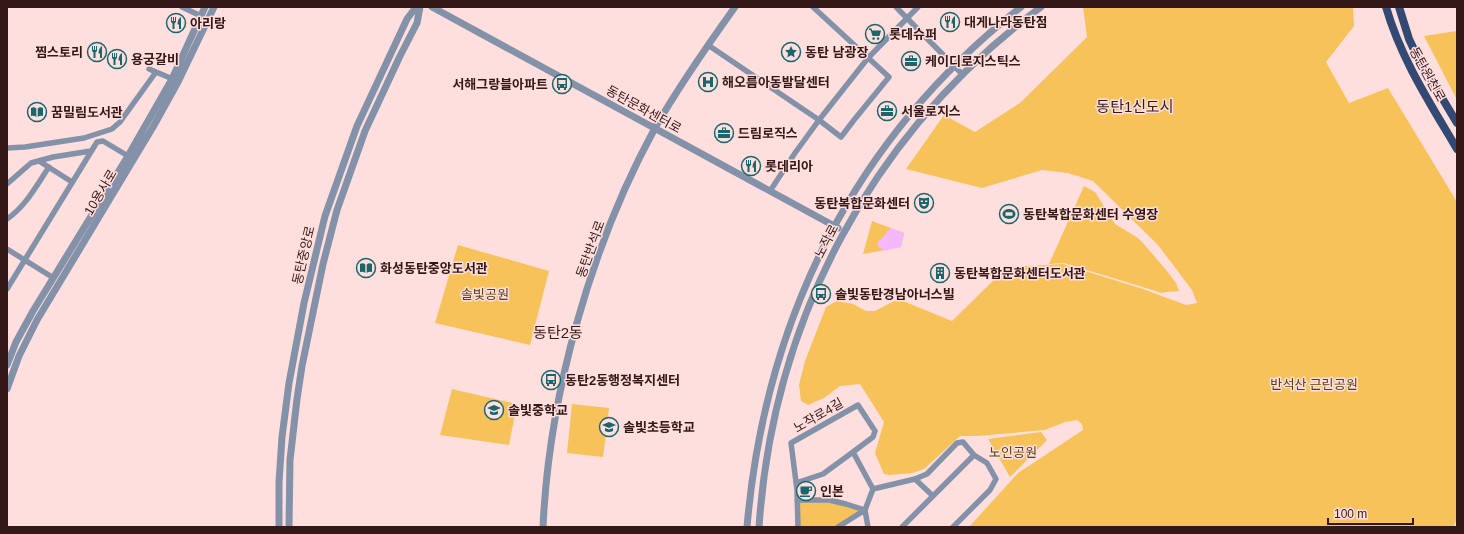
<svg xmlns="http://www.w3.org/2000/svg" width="1464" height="534" font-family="Arial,'Noto Sans KR',sans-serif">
  <rect width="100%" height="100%" fill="#ffdfdd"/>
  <path fill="#f7c25a" d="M1083 7H1353L1354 26 1326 62 1349 103 1388 88 1457 202V519L1453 527H969L1018 473 1083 430 1082 424 1077 420 1065 422 1045 430 978 436H960L924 469 912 473 890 475 884 474 875 453 884 422 860 384 840 386 824 398 808 405 801 401 799 385 805 361 826 307 837 301 853 304 866 311H875L898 299 952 321 1007 267 1063 264 1143 289 1186 305 1197 303 1192 290 1158 245 1093 181 1068 173 1042 170 982 188 906 169 944 115 975 132 1020 103 1087 37Z
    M1457 31V100L1424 36Z
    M1084 186 1095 192 1115 224 1138 238 1143 243 1167 271 1176 283 1179 291C1173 292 1168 291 1162 293L1064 263 1049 264Z
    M872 221 904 233 901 247 863 254Z
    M458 245 549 271 530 345 435 323Z
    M452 389 517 404 509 445 440 435Z
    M572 404 609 408 603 457 567 453Z
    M1041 432 1047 440 1010 477 988 439Z
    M799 501H829L863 511 836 527H800Z"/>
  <path fill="#f5b7fe" d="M890 228 904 233 901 247 883 251 881 248H879L877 243 885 235Z"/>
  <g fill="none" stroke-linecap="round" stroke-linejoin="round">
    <path stroke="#8391a9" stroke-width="5.5" d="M182 7 201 16
      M896 7 963 75
      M708 45 819 120 841 137 854 120 889 77 813 7
      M149 69 175 80
      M7 148 25 147 84 138 112 129 120 122 156 72
      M39 161 72 182
      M7 184 31 163 53 157 91 151
      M770 191 795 153 819 120 868 58 918 7
      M7 219C26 206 36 186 49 167
      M7 249 52 277
      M7 289 97 142 103 141 128 156
      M915 479 933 496
      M796 483 823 474 853 452
      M797 500H829L846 504 865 510 873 489
      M798 527 797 490 791 443 858 405 875 431 873 437 853 452 873 489 915 479 927 474 957 443 963 442 974 455 987 463 996 479 990 490 953 527
      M838 527 865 510 868 527
      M902 527 974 455"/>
    <path stroke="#8391a9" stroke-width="7" d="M432 7 838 228
      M7 365 16 342 33 311 128 156 172 79 205 7
      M7 389 19 356 37 320 153 127 178 82 214 7
      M279 527V482L282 437 289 383 304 303 325 216 357 126 407 19 416 7
      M289 527 290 460 297 399 302 366 323 264 337 210 365 131 400 56 417 23 420 7
      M543 527C549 394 591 245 655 128 679 86 707 46 735 7
      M747 527C765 318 855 137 1021 7
      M759 527C773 318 873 132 1041 7"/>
    <path stroke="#334973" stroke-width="8" d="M1386 7C1401 59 1430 103 1457 149
      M1399 7 1409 39 1417 56 1457 123"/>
  </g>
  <defs>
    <symbol id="restaurant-ring" viewBox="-11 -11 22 22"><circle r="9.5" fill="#ffdfdd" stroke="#19676c" stroke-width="1.5"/><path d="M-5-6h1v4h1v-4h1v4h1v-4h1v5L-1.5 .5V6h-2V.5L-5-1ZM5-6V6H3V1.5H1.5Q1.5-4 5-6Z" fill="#19676c"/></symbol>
    <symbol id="supermarket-ring" viewBox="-11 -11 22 22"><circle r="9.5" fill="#ffdfdd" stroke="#19676c" stroke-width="1.5"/><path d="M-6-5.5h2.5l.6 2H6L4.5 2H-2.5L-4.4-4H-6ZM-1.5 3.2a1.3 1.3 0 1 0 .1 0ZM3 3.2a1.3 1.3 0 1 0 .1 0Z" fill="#19676c"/></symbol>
    <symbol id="sight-ring" viewBox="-11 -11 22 22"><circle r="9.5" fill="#ffdfdd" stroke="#19676c" stroke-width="1.5"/><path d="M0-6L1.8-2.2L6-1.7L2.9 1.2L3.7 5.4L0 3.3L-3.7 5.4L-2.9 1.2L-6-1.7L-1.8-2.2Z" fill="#19676c"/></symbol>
    <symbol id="office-ring" viewBox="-11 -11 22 22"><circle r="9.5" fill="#ffdfdd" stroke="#19676c" stroke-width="1.5"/><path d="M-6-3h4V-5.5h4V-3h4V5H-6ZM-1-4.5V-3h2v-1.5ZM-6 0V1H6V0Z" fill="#19676c"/></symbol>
    <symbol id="hospital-ring" viewBox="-11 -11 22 22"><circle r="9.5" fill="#ffdfdd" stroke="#19676c" stroke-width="1.5"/><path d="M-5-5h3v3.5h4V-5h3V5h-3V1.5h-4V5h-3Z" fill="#19676c"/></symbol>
    <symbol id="bus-ring" viewBox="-11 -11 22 22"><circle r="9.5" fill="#ffdfdd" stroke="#19676c" stroke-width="1.5"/><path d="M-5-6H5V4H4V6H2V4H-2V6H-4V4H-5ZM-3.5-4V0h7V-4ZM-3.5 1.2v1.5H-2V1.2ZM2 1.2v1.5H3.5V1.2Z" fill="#19676c"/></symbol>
    <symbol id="library-ring" viewBox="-11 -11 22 22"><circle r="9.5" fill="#ffdfdd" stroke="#19676c" stroke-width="1.5"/><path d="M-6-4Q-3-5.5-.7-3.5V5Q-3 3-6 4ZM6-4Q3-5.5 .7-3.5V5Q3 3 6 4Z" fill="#19676c"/></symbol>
    <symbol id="theatre-ring" viewBox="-11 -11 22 22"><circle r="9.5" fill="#ffdfdd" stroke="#19676c" stroke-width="1.5"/><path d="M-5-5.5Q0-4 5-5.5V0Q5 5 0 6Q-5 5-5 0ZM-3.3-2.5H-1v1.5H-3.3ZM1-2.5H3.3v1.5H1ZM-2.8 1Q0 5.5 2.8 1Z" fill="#19676c"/></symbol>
    <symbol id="stadium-ring" viewBox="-11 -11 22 22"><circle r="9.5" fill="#ffdfdd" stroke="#19676c" stroke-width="1.5"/><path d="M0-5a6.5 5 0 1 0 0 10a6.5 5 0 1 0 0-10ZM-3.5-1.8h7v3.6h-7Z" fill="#19676c"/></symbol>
    <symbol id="building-ring" viewBox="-11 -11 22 22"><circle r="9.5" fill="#ffdfdd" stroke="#19676c" stroke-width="1.5"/><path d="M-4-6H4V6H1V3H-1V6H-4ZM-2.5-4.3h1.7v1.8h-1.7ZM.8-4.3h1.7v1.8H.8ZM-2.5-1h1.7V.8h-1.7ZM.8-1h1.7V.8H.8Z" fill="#19676c"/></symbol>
    <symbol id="school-ring" viewBox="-11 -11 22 22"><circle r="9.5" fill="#ffdfdd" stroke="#19676c" stroke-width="1.5"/><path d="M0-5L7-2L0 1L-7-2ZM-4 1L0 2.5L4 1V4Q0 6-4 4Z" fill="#19676c"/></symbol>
    <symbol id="cafe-ring" viewBox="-11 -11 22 22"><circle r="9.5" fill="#ffdfdd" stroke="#19676c" stroke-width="1.5"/><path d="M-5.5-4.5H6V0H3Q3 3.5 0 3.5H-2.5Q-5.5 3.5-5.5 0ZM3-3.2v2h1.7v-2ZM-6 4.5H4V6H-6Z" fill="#19676c"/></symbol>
  </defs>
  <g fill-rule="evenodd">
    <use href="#restaurant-ring" x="939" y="11" width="22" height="22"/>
    <use href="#restaurant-ring" x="165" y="12" width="22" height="22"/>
    <use href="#supermarket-ring" x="864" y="23" width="22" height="22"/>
    <use href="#restaurant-ring" x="86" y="41" width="22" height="22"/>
    <use href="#sight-ring" x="780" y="41" width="22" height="22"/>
    <use href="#restaurant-ring" x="106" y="48" width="22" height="22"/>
    <use href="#office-ring" x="900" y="50" width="22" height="22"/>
    <use href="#hospital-ring" x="697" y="71" width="22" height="22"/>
    <use href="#bus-ring" x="551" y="73" width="22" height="22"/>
    <use href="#office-ring" x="876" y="100" width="22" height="22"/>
    <use href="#library-ring" x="26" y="101" width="22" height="22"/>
    <use href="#office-ring" x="713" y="122" width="22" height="22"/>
    <use href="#restaurant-ring" x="740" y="155" width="22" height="22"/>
    <use href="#theatre-ring" x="913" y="192" width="22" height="22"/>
    <use href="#stadium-ring" x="998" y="203" width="22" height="22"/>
    <use href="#library-ring" x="355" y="257" width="22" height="22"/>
    <use href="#building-ring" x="929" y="262" width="22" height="22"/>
    <use href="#bus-ring" x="810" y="283" width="22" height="22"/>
    <use href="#bus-ring" x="540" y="369" width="22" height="22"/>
    <use href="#school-ring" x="483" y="399" width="22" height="22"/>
    <use href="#school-ring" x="598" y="416" width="22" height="22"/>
    <use href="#cafe-ring" x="795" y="480" width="22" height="22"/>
  </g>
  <g text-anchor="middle" stroke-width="3" stroke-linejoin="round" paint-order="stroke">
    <g font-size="13" font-weight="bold" fill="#341817" stroke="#ffdfdd" text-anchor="start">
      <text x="964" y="27">대게나라동탄점</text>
      <text x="190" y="28">아리랑</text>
      <text x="889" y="39">롯데슈퍼</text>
      <text x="83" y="57" text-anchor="end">찜스토리</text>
      <text x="805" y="57">동탄 남광장</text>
      <text x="131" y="64">용궁갈비</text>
      <text x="925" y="66">케이디로지스틱스</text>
      <text x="722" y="87">해오름아동발달센터</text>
      <text x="548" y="89" text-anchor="end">서해그랑블아파트</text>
      <text x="901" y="116">서울로지스</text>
      <text x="51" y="117">꿈밀림도서관</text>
      <text x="738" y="138">드림로직스</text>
      <text x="765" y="171">롯데리아</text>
      <text x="910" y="208" text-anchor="end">동탄복합문화센터</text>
      <text x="1023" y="219">동탄복합문화센터 수영장</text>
      <text x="380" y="273">화성동탄중앙도서관</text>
      <text x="954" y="278">동탄복합문화센터도서관</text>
      <text x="835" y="299">솔빛동탄경남아너스빌</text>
      <text x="565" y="385">동탄2동행정복지센터</text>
      <text x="508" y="415">솔빛중학교</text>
      <text x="623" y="432">솔빛초등학교</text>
      <text x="820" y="496">인본</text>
    </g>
    <g font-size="13" fill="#341817" stroke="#ffdfdd">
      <text transform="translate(1428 74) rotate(61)" y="5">동탄원천로</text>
      <text transform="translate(644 109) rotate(29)" y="5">동탄문화센터로</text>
      <text transform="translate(100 192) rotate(-59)" y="5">10용사로</text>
      <text transform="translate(826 241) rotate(-63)" y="5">노작로</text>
      <text transform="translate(590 249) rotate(-70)" y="5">동탄반석로</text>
      <text transform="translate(303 255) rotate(-77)" y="5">동탄중앙로</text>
      <text transform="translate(818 415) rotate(-30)" y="5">노작로4길</text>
    </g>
    <g font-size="13" fill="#574010" stroke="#ffdfdd">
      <text x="485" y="299">솔빛공원</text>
      <text x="1314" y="389">반석산 근린공원</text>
      <text x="1013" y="457">노인공원</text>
    </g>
    <g font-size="15" fill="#341817" stroke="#ffdfdd">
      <text x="1135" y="112">동탄1신도시</text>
      <text x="558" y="338">동탄2동</text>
    </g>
  </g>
  <rect width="1464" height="534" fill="none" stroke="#341817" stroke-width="16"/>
  <path d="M1328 518v6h85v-6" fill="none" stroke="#341817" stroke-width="2"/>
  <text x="1334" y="518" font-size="12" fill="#341817" stroke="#ffdfdd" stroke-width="3" paint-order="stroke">100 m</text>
</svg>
